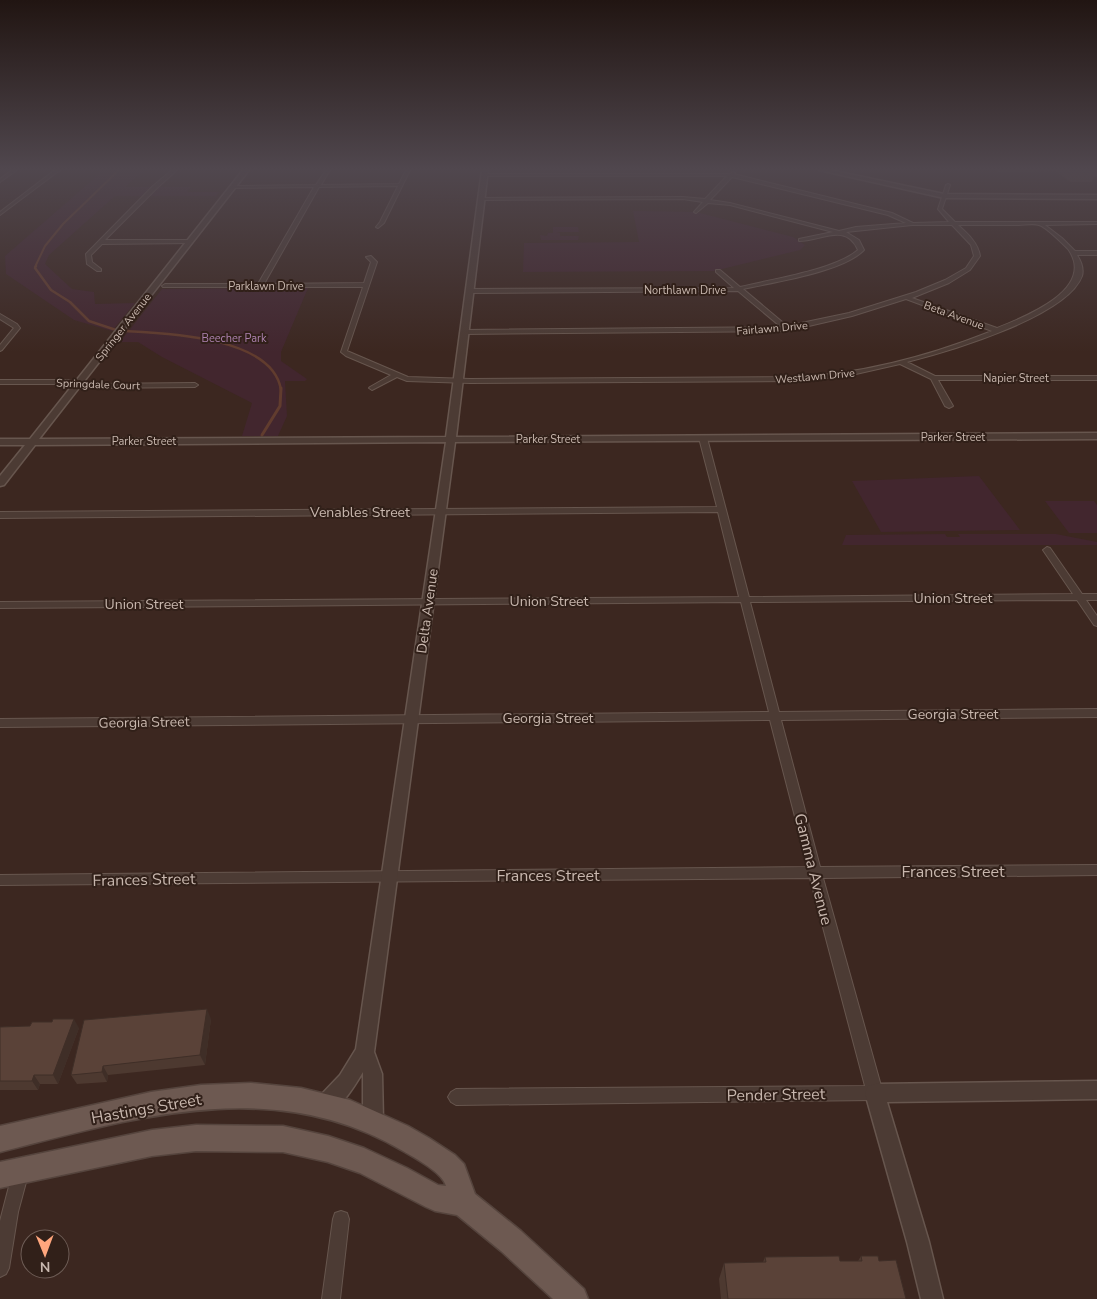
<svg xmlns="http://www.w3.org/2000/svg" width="1097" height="1299" font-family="'Nunito Sans',sans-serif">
  <rect width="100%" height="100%" fill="#3c2720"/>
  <path fill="#42262e" d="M104 170H145L125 187H191L187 192H219L216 196H115L49 255 45 264 72 289 94 292 95 304 135 303 112 331 74 320 6 274 5 256Z
    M633 211 696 212 793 237 805 245 800 250 714 271 523 272 524 243 639 242Z
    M553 227H578L579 232H557L560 233V236H579L578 240H541L540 235 547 236 548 233H553Z
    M308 288 281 352V361L307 379 305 381H285L287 416 278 436H242L252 403 162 357 138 342H120L162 289Z
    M979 476 1020 530 881 532 852 481Z
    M1045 501H1094L1097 505V533H1069Z
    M945 534 947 537H960L958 534H1056L1097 542V545H842L846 535Z"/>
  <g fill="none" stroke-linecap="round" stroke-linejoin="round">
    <path stroke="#613c2e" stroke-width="2" d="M35 267 45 246 63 224 119 170"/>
    <path stroke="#613c2e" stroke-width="2.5" d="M36 266 35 268 51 290 70 302 89 321 119 331
      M126 331C167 333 273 337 281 390"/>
    <path stroke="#613c2e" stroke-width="3" d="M262 435 280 406 281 388"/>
    <defs>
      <path id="minor" d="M12 170H17L0 182V179Z
        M55 170H60L0 215V212Z
        M172 170H177L157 188 105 240H190L192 243 102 244 91 255 92 262 101 269V271H97L87 264 86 254 153 186Z
        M326 170H330L321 185 399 184 406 170H410L384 223 378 228 376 227 380 222 398 186 319 187 264 284 364 283 371 262 366 257 371 256 377 262 347 351 408 377 470 379 795 377C863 374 929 356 992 331L906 299 852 316 787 331 464 334 461 332 464 330 781 327 738 291 469 293 466 291 469 289 734 288 716 272V270H720L740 287C772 279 835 270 858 250 846 222 821 241 799 241V239L833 232 730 205 708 203 696 213 694 212 703 202 683 199 481 200 479 199 481 198 683 197 705 199 727 176H484L482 175 484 174H730L733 172 735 173 734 174 892 213 913 223 949 222 938 209 946 185 948 184 950 185 942 209 955 222H1097V224L1045 225 1062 238 1075 251H1097V255H1077C1081 261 1084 269 1082 276 1067 317 947 352 907 362L935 376H1097V380H938L953 406 949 408 945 406 931 379 900 364 847 376 795 381 470 383 407 381 397 377 372 390 369 388 370 387 391 375 346 356 341 352 363 287H163L162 286 165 284H258L314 187 233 188 231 187 233 186 316 185ZM732 177 888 215 906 223 856 227 839 231 730 203 710 200ZM912 225H952L971 245 974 256 966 268 945 280 916 292 849 313 787 326 743 289C774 282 843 272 864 250L859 240 846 232ZM958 225C979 225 999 225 1019 225 1025 225 1033 223 1039 225 1046 227 1062 243 1068 249 1097 289 1025 317 997 328L912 298 949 283 970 270 980 256C978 243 968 234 958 225Z
        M0 314 17 324 20 328 2 350 0 351V345L14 328 0 319Z
        M0 380H66L91 384 195 383 198 385 195 387 91 388 66 384H0Z
        M700 436H706L707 438 749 597 1073 594 1043 550 1047 547 1050 548 1082 594H1097V600H1086L1097 616V626L1094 625 1077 600 750 602 779 712 1097 709V717L781 720 820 867 1097 865V875L823 878 883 1093 880 1098 875 1100 456 1105 451 1102 448 1097 451 1092 456 1089 865 1086 810 878 0 885V875L808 867 770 720 0 727V719L769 712 741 602 0 608V602L739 597 718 512 0 518V512L717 507 699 438Z
        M21 1163 27 1165 29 1171 18 1212 9 1268 6 1274 0 1277V1221L13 1171 15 1165Z
        M341 1211 347 1213 349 1219 340 1299H322L333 1219 335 1213Z"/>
      <path id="tertiary" d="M243 170H249L39 439 446 437 482 170H488L456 437 1097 433V439L455 442 374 1052 382 1074 383 1120 380 1127 373 1130 366 1127 363 1120V1072C354 1087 342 1107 326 1114L319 1111 316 1104 319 1097 340 1075 356 1049 446 442 35 445 4 485 0 486V476L25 445H0V439H30Z
        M819 170H830L944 194 1097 195V199L944 198Z
        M1097 1081V1099L887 1102 929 1242 943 1299H921L907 1242 865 1093 868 1086 875 1084Z"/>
      <path id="secondary" d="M1088 170H1096L1097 176Z"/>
      <path id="primary" d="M251 1083 301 1088 350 1100 408 1126 429 1138 455 1155 464 1164 475 1194 521 1231 584 1289 588 1299H553L501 1251 457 1215 435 1211 426 1207 360 1173 328 1162 283 1152 196 1151 152 1156 0 1188V1162L152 1130 196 1125 283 1126 328 1136 364 1148 407 1168 438 1185 446 1186C443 1173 415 1158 403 1151 273 1074 135 1118 0 1152V1126L151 1092 201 1085Z"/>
    </defs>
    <use href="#minor" stroke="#67564e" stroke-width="2"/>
    <use href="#tertiary" stroke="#67564e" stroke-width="3"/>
    <use href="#secondary" stroke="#55443d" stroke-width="3"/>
    <use href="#primary" stroke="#55443d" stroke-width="3"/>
    <use href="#minor" fill="#4c3b34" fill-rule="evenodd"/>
    <use href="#tertiary" fill="#4c3b34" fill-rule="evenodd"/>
    <use href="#secondary" fill="#604b41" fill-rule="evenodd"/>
    <use href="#primary" fill="#6d5951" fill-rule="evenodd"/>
  </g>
  <path fill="#4d3930" d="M995 170H1095L1096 171 1092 182H1070L1056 171 998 172Z
    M211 1019 205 1065 108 1075 107 1082 77 1084 71 1075Z
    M30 1026 79 1028 58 1084H40L38 1090H0V1027Z
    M861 1256 879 1261 906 1299H721L719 1279 724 1263 763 1262 765 1257 840 1261H858Z"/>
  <path fill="#3f2e27" d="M207 1009 211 1019 205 1065 200 1055Z
    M74 1019 79 1028 58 1084 53 1075Z
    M103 1066 108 1075 107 1082 102 1072Z
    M34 1075 40 1084 38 1090 32 1081Z"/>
  <path fill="#5a4238" stroke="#3f2e27" d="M1073 170H1095L1096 171H1073Z
    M207 1009 200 1055 103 1066 102 1072 71 1075 84 1020Z
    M53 1019H74L53 1075H34L32 1081H0V1027L30 1026 32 1022H52Z
    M839 1256 840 1261H862L861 1256H878L879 1261 896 1260 906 1299H728L724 1263 766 1262 765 1257Z"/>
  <linearGradient id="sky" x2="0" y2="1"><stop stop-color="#211512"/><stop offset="0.48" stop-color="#50474e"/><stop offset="1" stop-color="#50474e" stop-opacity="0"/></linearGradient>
  <rect width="1097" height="352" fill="url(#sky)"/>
  <g text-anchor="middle" stroke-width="4" stroke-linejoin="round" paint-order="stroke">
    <g font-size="11" fill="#c8b7ae" stroke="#312019">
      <text x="266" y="290">Parklawn Drive</text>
      <text x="685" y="294">Northlawn Drive</text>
      <text transform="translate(954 315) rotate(20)" y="4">Beta Avenue</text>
      <text transform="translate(123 327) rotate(-52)" y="4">Springer Avenue</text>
      <text transform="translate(772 328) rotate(-5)" y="4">Fairlawn Drive</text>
      <text transform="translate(815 376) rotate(-5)" y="4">Westlawn Drive</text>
      <text x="1016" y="382">Napier Street</text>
      <text transform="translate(98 384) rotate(2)" y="4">Springdale Court</text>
      <text x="953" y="441">Parker Street</text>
      <text x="548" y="443">Parker Street</text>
      <text x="144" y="445">Parker Street</text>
    </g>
    <g font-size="11" fill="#ad82b0" stroke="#312019">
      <text x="234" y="342">Beecher Park</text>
    </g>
    <g font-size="14" fill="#c8b7ae" stroke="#312019">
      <text x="360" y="517">Venables Street</text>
      <text x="953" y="603">Union Street</text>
      <text x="549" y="606">Union Street</text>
      <text x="144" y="609">Union Street</text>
      <text transform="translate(427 611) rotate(-82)" y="5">Delta Avenue</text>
      <text x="953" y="719">Georgia Street</text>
      <text x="548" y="723">Georgia Street</text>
      <text transform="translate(144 722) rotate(-1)" y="5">Georgia Street</text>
    </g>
    <g font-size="16" fill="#c8b7ae" stroke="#312019">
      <text transform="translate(814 869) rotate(76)" y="6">Gamma Avenue</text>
      <text x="953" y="877">Frances Street</text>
      <text x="548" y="881">Frances Street</text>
      <text transform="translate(144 879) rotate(-1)" y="6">Frances Street</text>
      <text transform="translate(776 1094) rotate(-1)" y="6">Pender Street</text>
      <text transform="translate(146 1108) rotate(-10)" y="6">Hastings Street</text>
    </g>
  </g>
  <g transform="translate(45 1254) rotate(179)"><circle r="24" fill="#312019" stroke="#6d5c55"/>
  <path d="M0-4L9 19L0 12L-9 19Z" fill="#ffa67d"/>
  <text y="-8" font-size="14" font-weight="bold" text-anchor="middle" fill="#c8b7ae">N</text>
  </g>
</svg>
